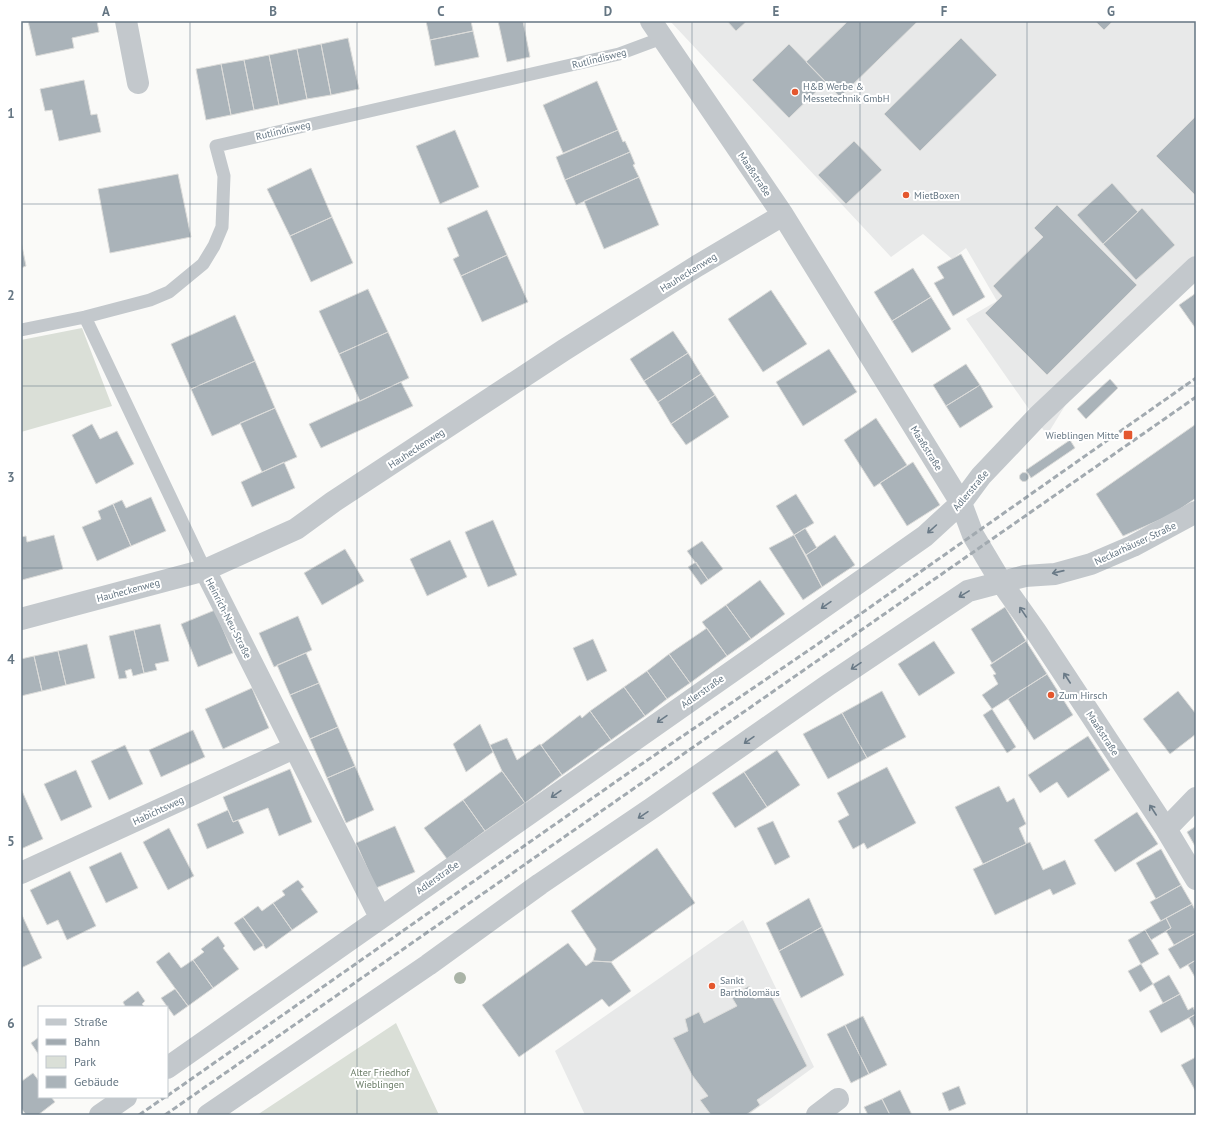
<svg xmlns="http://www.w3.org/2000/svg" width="1217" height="1136" font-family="'PT Sans',sans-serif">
  <rect width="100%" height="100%" fill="#fafaf8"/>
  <path fill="#e8e9e9" d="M670 21H1196V275L1068 401 1047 435 966 319 997 301 966 248 952 259 923 234 891 257Z
    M743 920 814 1067 748 1115H696L694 1112 687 1115H585L555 1051Z"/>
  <path fill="#dadfd7" d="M82 328 112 406 21 432V340Z
    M396 1023 439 1115H257Z"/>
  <path fill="#aab3b9" stroke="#dcdcda" d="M28 21H97L99 32 72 38 74 48 36 56Z
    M426 21H471L473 31 430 40Z
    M498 21H523L530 57 507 62Z
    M727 21H747L736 31Z
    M848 21H918L840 97 806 62Z
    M1095 21H1113L1104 30Z
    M473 31 479 57 435 66 430 40Z
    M348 38 359 89 331 95 321 44Z
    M961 38 997 75 920 151 884 114Z
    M321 44 331 95 307 99 297 49Z
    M789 44 826 82 789 118 752 80Z
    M297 49 307 99 279 105 269 55Z
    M269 55 279 105 254 110 244 60Z
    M244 60 254 110 231 115 221 64Z
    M221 64 231 115 206 120 196 69Z
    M84 80 91 115 97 114 101 132 59 141 52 110 45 111 40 89Z
    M597 81 618 130 563 153 543 105Z
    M1196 116V196L1156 156Z
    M455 130 479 187 440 204 416 146Z
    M618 130 623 142 625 141 630 152 565 180 556 157Z
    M854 141 882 170 846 204 818 175Z
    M630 152 635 164 633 165 639 177 576 205 565 180Z
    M311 168 332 217 290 236 267 189Z
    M178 174 191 237 110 253 98 189Z
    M639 177 659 225 604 249 584 201Z
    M1112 183 1138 212 1103 244 1077 215Z
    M1057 205 1137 285 1047 375 985 313 1002 296 993 286 1043 237 1034 228Z
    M1142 208 1175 245 1136 280 1103 244Z
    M487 210 507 255 461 276 453 259 459 256 447 228Z
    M332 217 353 263 311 282 290 236Z
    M21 241 26 266 21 268Z
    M961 254 985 297 953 316 934 283 944 278 937 267Z
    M507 255 528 302 482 322 461 276Z
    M913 268 931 297 892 321 874 292Z
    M368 289 388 332 339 354 319 311Z
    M771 290 807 344 763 372 728 319Z
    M1196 293V329L1179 305Z
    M931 297 951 329 912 353 892 321Z
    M235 315 255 361 191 389 171 344Z
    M673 331 688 353 644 381 630 359Z
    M388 332 409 378 360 401 339 354Z
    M829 349 857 392 803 426 776 382Z
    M688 353 701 374 658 402 644 381Z
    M255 361 275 408 212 436 191 389Z
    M966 364 980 385 946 406 933 385Z
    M701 374 715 395 671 424 658 402Z
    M1110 379 1118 388 1086 419 1077 409Z
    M401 382 413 406 321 448 309 424Z
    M980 385 993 407 960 428 946 406Z
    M715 395 729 417 686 445 671 424Z
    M275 408 297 457 262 472 240 423Z
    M876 418 907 465 874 487 844 440Z
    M92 424 100 439 117 431 134 464 96 484 72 435Z
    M1196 424V498L1173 514 1123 536 1096 494Z
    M1070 440 1075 448 1031 478 1026 470Z
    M284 462 295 488 252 507 241 482Z
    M913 462 940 505 907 526 880 483Z
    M1019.5 477a4.5 4.5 0 1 1 9 0a4.5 4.5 0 1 1-9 0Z
    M796 494 814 523 794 535 776 506Z
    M151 497 166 531 131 546 113 504 122 500 126 508Z
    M113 504 131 546 97 561 82 527 101 519 98 511Z
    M493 520 517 575 488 587 465 532Z
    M805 528 817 548 806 555 794 535Z
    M54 535 63 569 22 580 21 537 26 536 27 542Z
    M794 535 822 587 803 600 769 548Z
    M835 535 855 565 822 587 806 555Z
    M450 540 467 577 427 596 410 559Z
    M702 541 723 569 708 580 687 551Z
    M345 549 364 581 322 605 304 573Z
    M696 562 708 580 701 585 688 567Z
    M760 580 785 614 751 639 726 605Z
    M726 605 751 639 727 656 702 622Z
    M1005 607 1026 641 992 663 971 629Z
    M215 610 233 653 198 667 181 624Z
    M298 616 312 650 274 667 259 633Z
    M160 624 169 661 155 664 157 670 144 673 134 630Z
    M707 628 727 656 690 683 669 654Z
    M134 630 144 673 133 676 131 669 125 671 127 678 119 679 109 636Z
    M593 639 607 671 587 681 573 648Z
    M934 641 955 673 919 696 898 664Z
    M1026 641 1047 674 992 709 982 695 998 684 993 675 996 674 990 665Z
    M87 644 95 678 66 685 58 651Z
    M58 651 66 685 42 691 34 656Z
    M306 653 319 683 290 695 277 665Z
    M669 654 690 683 667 699 647 671Z
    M34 656 42 691 21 696V659Z
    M647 671 667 699 645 716 624 687Z
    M1047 674 1073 715 1034 740 1008 699Z
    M319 683 338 727 310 739 290 695Z
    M624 687 645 716 611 740 590 711Z
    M252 688 269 728 223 749 205 709Z
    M882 691 906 737 867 758 842 713Z
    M1178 691 1196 714V734L1170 754 1143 719Z
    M992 709 1016 747 1007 753 983 715Z
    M590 711 611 740 562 775 541 745 580 715 582 718Z
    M842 713 867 758 828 779 803 734Z
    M480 724 493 752 466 772 453 744Z
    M338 727 355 766 327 778 310 739Z
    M193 730 205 757 161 777 149 750Z
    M1088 736 1110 770 1068 798 1057 782 1040 793 1028 775Z
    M507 738 517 760 540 744 562 775 525 803 502 771 490 745Z
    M125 745 143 784 109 800 91 761Z
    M777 750 800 785 767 807 744 772Z
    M355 766 374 810 346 823 327 778Z
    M887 767 916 823 867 849 864 843 853 849 838 821 849 815 837 793Z
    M290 769 312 822 279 836 268 808 233 822 223 797Z
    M76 770 92 807 61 821 44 784Z
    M502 771 525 803 485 831 463 800Z
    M744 772 767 807 735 828 712 793Z
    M999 786 1007 802 1014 798 1026 824 1019 828 1026 844 983 864 955 807Z
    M22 791 43 839 21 849V792Z
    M463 800 485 831 447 859 424 828Z
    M228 810 233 822 238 820 244 833 207 849 197 824Z
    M1137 812 1158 844 1115 872 1094 840Z
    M773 821 790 857 775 865 757 828Z
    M395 826 415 872 376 888 356 843Z
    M1196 826V848L1187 832Z
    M169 828 194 876 168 890 143 842Z
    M1030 842 1043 870 1065 860 1076 884 1053 895 1050 889 995 915 973 869Z
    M657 848 695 903 611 962 593 961 596 949 571 911Z
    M1161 849 1181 885 1156 899 1136 863Z
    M121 852 138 888 106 903 89 867Z
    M70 871 96 926 67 940 58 920 47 925 30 890Z
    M298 880 304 887 301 889 318 912 292 930 273 903 285 895 282 891Z
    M1181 885 1192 904 1161 921 1150 902Z
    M809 898 822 927 779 951 766 923Z
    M273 903 292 930 266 949 243 917 258 906 262 911Z
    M1192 904 1196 912V933L1174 945 1166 931 1171 928 1166 918Z
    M21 913 42 958 21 968Z
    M243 917 264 945 254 951 234 923Z
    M1166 918 1171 928 1151 940 1145 930Z
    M822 927 844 975 801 998 779 951Z
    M1145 930 1159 954 1141 964 1128 940Z
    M1196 933V960L1180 969 1168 949Z
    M218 936 225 946 223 948 239 969 213 988 193 960 204 952 201 949Z
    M568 943 586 966 593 961 611 962 631 991 609 1007 602 999 519 1057 482 1005Z
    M169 952 181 968 193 960 213 988 188 1006 156 962Z
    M1196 960V979L1188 965Z
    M1141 964 1153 984 1140 992 1128 971Z
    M1169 975 1180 994 1163 1003 1153 984Z
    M749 986 755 999 769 991 807 1066 757 1100 760 1105 746 1115H711L700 1100 708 1096 692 1075 673 1038 688 1031 685 1019 699 1012 704 1023 737 1006 731 996Z
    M175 989 188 1006 174 1016 161 998Z
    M138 991 145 1001 142 1004 145 1007H123L125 1006 123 1002Z
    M1180 994 1188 1010 1193 1007 1196 1014 1161 1033 1149 1011Z
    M1196 1014V1028L1195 1029 1189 1018Z
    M863 1016 887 1065 869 1074 845 1025Z
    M845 1025 869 1074 851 1083 827 1034Z
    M39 1037V1055L31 1043Z
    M1196 1057V1092L1181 1065Z
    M33 1073 39 1081V1097H51L55 1102 38 1115H26L21 1108V1080L22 1081Z
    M959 1086 966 1104 949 1111 942 1093Z
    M900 1090 912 1115H890L882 1099Z
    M882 1099 890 1115H868L864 1107Z"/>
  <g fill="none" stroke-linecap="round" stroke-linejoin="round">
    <path stroke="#c3c8cc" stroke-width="13" d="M85 317 205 570
      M21 330 85 317 150 300 169 292 203 264 214 246 222 227 224 176 216 146 619 54 662 38"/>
    <path stroke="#c3c8cc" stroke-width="22" d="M126 21 138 83
      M651 21 783 215 961 503 973 535 1001 582 1035 630 1166 829 1196 879
      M205 570 380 917
      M21 619 205 570 296 529 333 502 564 350 697 266 783 215
      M1166 829 1196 798
      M21 873 294 748
      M167 1068 925 536 961 503 981 476 1038 416 1196 267
      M100 1115 126 1097
      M208 1115 428 965 540 884 652 808 828 685 968 591 1025 576 1055 574 1091 564 1133 546 1196 512
      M817 1115 838 1099"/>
    <path stroke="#a2aab0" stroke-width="3" stroke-dasharray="6 3" stroke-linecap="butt" d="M167 1096 624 776 812 648 1196 378
      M139 1115 165 1097
      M165 1115 1196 397"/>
  </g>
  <circle fill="#aab4a7" cx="460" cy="978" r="6"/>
  <defs><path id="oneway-shaft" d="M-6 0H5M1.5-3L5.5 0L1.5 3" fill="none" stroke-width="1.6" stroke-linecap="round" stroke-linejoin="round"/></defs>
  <g stroke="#6a7a87">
    <use href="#oneway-shaft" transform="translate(932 529) rotate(138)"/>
    <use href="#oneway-shaft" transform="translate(1058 572) rotate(167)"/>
    <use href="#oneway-shaft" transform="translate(964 594) rotate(149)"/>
    <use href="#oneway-shaft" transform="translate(826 605) rotate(145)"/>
    <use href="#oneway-shaft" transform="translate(1023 612) rotate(-124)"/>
    <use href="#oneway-shaft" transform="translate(856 666) rotate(146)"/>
    <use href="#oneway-shaft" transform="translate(1067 678) rotate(-123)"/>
    <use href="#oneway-shaft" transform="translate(662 719) rotate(145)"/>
    <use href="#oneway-shaft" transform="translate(749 740) rotate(145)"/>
    <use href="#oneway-shaft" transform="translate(556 794) rotate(145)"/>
    <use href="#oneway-shaft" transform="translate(1153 810) rotate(-123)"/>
    <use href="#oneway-shaft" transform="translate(643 815) rotate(146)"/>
  </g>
  <path fill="none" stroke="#657683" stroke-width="1" stroke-opacity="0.55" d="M190 21V1115M357 21V1115M525 21V1115M692 21V1115M860 21V1115M1027 21V1115M21 204H1196M21 386H1196M21 568H1196M21 750H1196M21 932H1196"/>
  <g fill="#e4572e" stroke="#fff" stroke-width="1.5">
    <circle cx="795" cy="92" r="4"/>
    <circle cx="906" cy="195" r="4"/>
    <rect x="1123" y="430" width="10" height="10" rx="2"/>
    <circle cx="1051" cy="695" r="4"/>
    <circle cx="712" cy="986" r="4"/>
  </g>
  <g text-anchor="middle" stroke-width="4" stroke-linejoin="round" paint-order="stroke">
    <g font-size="10" fill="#657683" stroke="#fff">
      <text transform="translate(599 58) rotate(-14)" y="4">Rutlindisweg</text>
      <text transform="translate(283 130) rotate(-13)" y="4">Rutlindisweg</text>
      <text transform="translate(755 174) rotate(56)" y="4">Maaßstraße</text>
      <text transform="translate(688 272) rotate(-32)" y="4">Hauheckenweg</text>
      <text transform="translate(416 448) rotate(-33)" y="4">Hauheckenweg</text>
      <text transform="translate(927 448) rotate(58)" y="4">Maaßstraße</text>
      <text transform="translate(970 490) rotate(-50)" y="4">Adlerstraße</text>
      <text transform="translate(1135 543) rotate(-25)" y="4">Neckarhäuser Straße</text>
      <text transform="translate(128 590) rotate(-15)" y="4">Hauheckenweg</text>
      <text transform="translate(229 618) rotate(63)" y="4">Heinrich-Neu-Straße</text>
      <text transform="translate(702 691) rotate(-35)" y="4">Adlerstraße</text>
      <text transform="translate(1103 733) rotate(57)" y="4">Maaßstraße</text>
      <text transform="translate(158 810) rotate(-25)" y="4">Habichtsweg</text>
      <text transform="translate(437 877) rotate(-35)" y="4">Adlerstraße</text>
    </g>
    <g font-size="10" fill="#657683" stroke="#fff" text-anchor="start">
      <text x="803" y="90">H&amp;B Werbe &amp;<tspan x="803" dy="12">Messetechnik GmbH</tspan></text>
      <text x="914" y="199">MietBoxen</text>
      <text x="1119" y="439" text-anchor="end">Wieblingen Mitte</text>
      <text x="1059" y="699">Zum Hirsch</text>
      <text x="720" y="984">Sankt<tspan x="720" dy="12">Bartholomäus</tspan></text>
    </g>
    <g font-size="10" fill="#687a64" stroke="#fff">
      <text x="380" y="1076">Alter Friedhof<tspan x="380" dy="12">Wieblingen</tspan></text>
    </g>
  </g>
  <rect width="1217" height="1136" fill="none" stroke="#ffffff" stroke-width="44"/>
  <rect x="38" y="1006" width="130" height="92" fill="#ffffff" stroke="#c1c8cd"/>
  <rect x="46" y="1019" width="20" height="6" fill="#c3c8cc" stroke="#c1c8cd"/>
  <text x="74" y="1026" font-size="12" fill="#657683">Straße</text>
  <rect x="46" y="1039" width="20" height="6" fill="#a2aab0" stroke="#c1c8cd"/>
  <text x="74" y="1046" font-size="12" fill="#657683">Bahn</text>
  <rect x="46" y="1056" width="20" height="12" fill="#dadfd7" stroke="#c1c8cd"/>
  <text x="74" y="1066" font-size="12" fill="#657683">Park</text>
  <rect x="46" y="1076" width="20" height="12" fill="#aab3b9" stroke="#c1c8cd"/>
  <text x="74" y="1086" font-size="12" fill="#657683">Gebäude</text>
  <rect x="22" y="22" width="1173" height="1092" fill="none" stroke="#657683" stroke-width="1.5"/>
  <g font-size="13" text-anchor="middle" font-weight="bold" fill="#657683">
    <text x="106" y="16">A</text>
    <text x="273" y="16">B</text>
    <text x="441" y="16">C</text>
    <text x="608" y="16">D</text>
    <text x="776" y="16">E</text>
    <text x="944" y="16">F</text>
    <text x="1111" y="16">G</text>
    <text x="11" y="118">1</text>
    <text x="11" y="300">2</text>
    <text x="11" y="482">3</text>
    <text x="11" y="664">4</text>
    <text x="11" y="846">5</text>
    <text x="11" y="1028">6</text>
  </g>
</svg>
